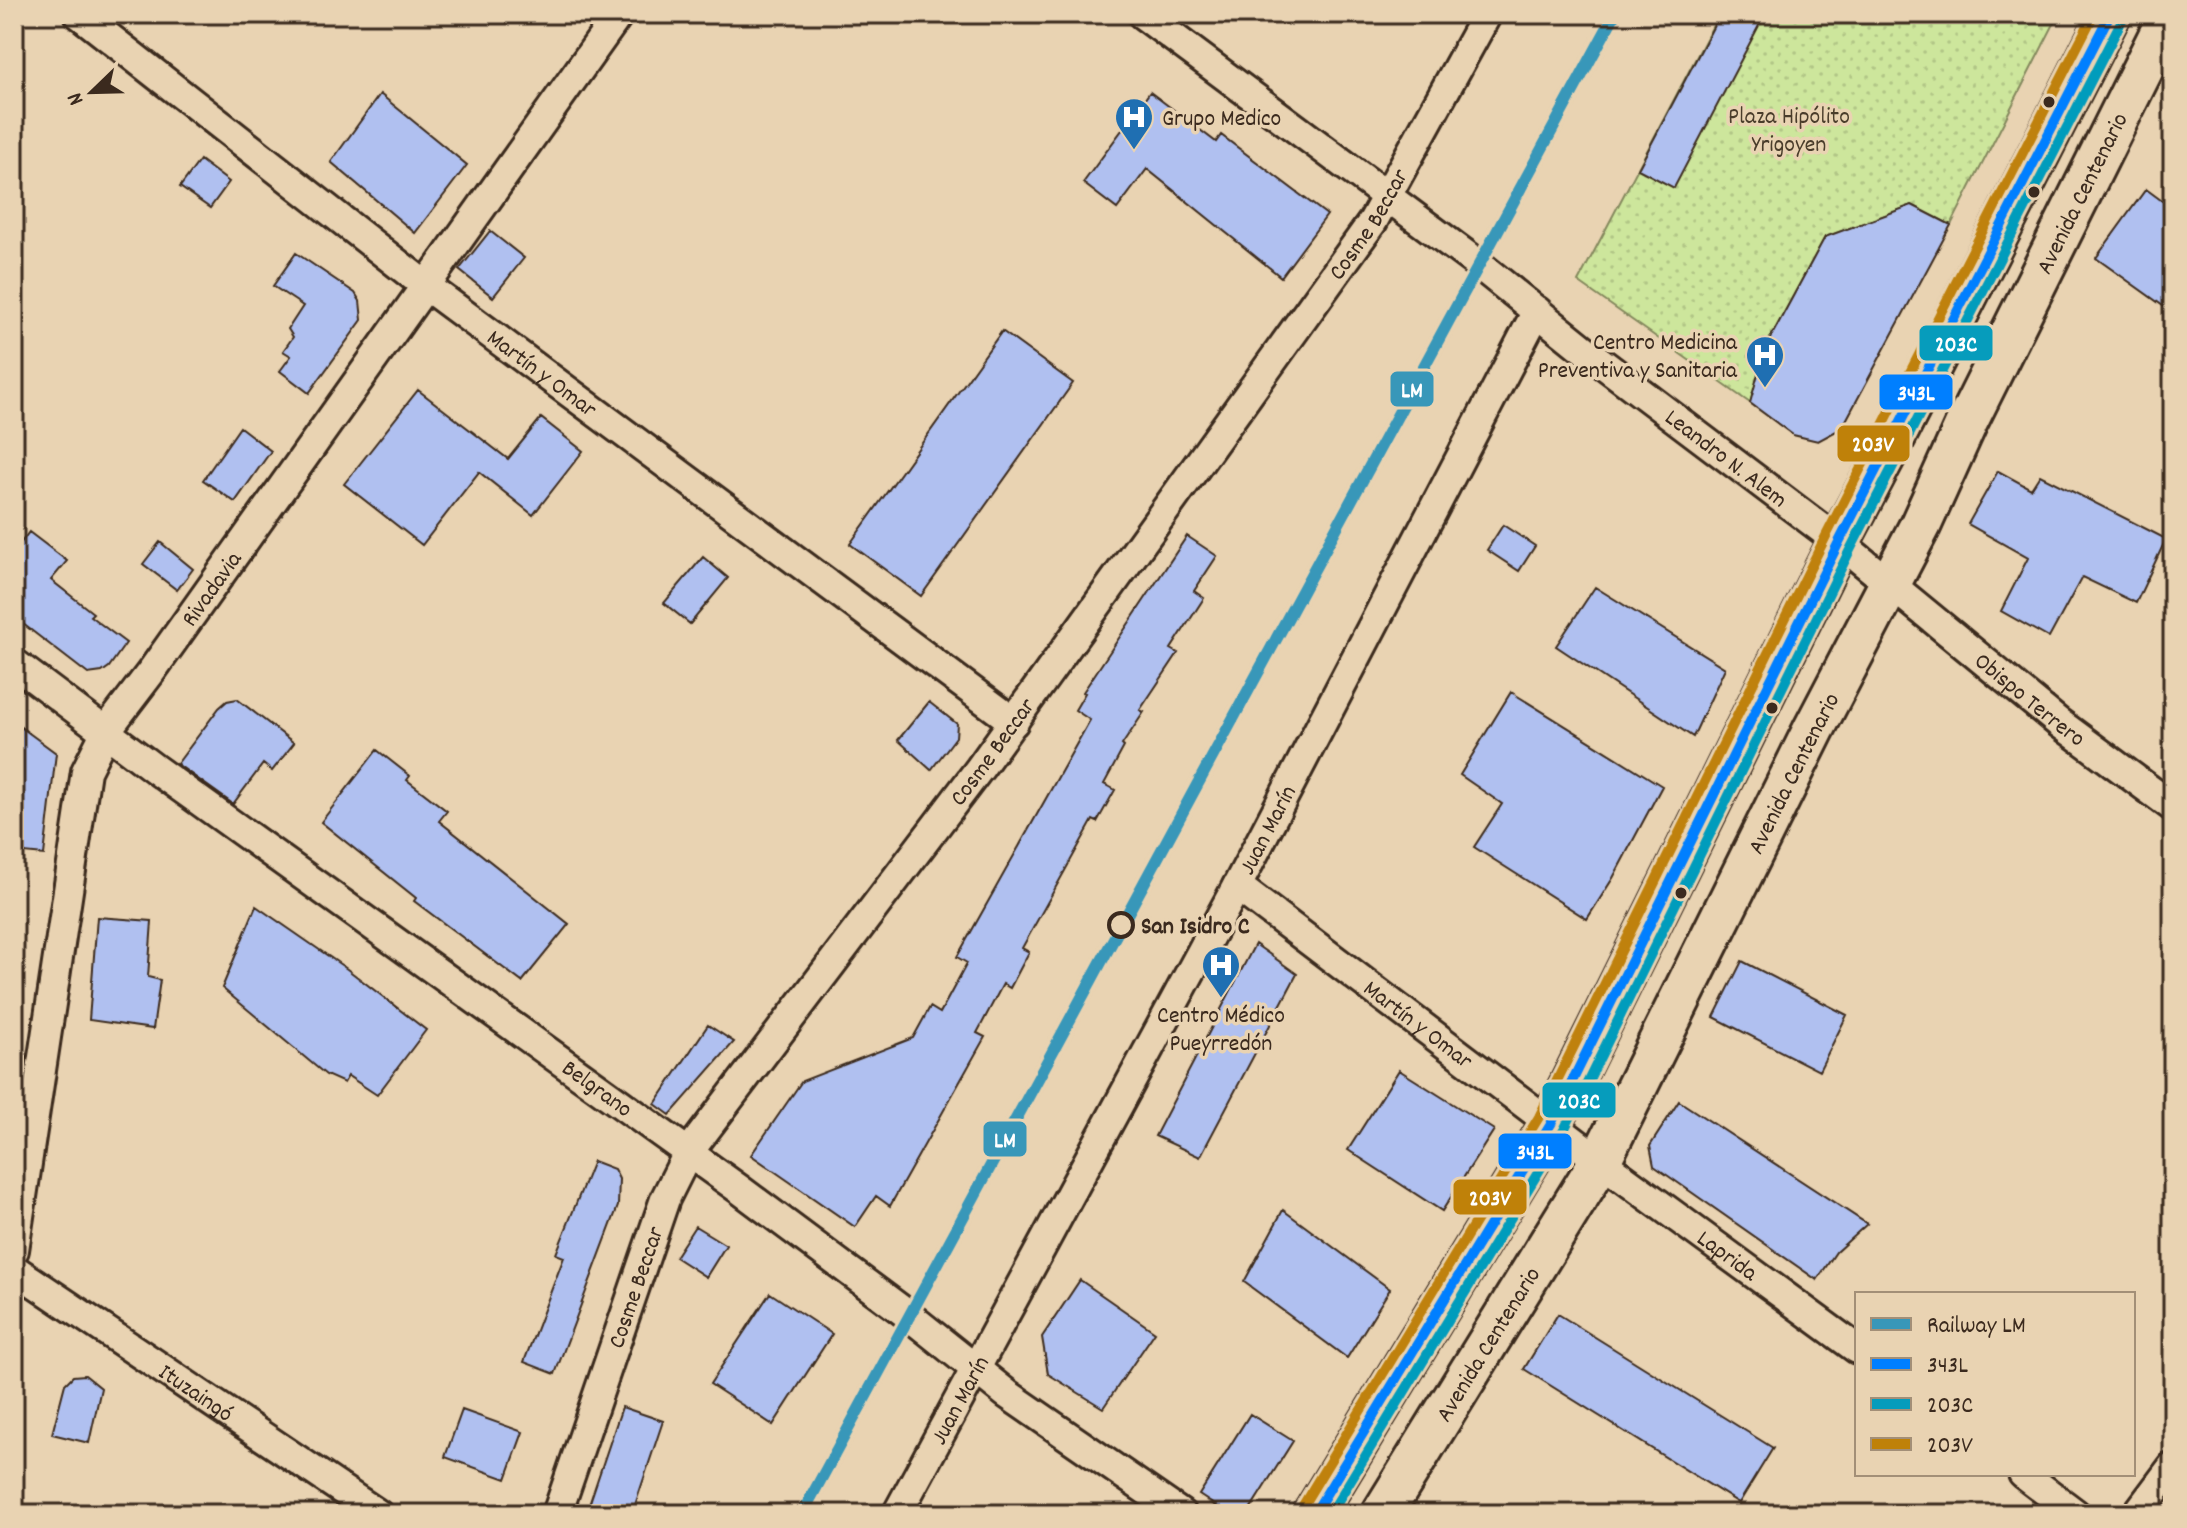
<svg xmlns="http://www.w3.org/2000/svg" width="2187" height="1528" font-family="Dekko,sans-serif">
  <defs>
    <pattern id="park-dots" width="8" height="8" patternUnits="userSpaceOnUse" patternTransform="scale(2)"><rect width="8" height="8" fill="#cde69c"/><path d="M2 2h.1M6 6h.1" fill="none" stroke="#b1c586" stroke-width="1.8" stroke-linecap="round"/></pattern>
  </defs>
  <rect width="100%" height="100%" fill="#e9d3b2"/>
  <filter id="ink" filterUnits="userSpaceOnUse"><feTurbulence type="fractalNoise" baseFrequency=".0125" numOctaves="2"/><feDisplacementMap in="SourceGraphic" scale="16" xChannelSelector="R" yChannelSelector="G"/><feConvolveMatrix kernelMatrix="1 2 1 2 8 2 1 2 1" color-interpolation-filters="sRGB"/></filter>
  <g filter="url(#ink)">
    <path fill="url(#park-dots)" stroke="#84885d" stroke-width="2" d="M1719 14H2059L1951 225 1912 205 1825 237 1771 337 1750 403 1578 282Z"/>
    <path fill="#b0c0f0" stroke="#3b2a1e" stroke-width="2" d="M1720 14H1765L1674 188 1638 169Z
      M1150 92 1216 142 1221 135 1327 215 1281 277 1147 169 1117 209 1083 183Z
      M380 94 467 165 415 233 331 162Z
      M200 160 229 182 210 208 180 187Z
      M2146 189 2173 209V313L2096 258Z
      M1912 205 1951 225 1842 428 1818 441 1793 435 1750 403 1765 348 1825 237Z
      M490 231 524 258 493 297 459 270Z
      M296 253 355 293 360 301 362 320 309 393 280 371 291 356 283 351 293 337 288 329 303 306 273 286Z
      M1002 331 1073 383 921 596 850 544Z
      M418 390 508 459 541 418 583 451 533 515 479 472 422 545 344 484Z
      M240 427 271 451 235 502 203 480Z
      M1998 471 2031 489 2040 475 2166 539 2136 603 2082 577 2049 638 2001 611 2028 558 1968 524Z
      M1503 525 1535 546 1519 571 1487 550Z
      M29 532 67 561 51 580 93 613 90 616 126 643 109 667 102 672 88 674 14 617V552Z
      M1187 536 1217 556 1194 591 1204 598 1171 649 1178 653 1140 710 1144 712 1122 745 1124 747 1104 784 1115 790 1097 822 1093 820 1022 948 1029 952 1010 988 1003 984 977 1033 985 1037 890 1206 876 1196 855 1227 751 1155 802 1081 913 1038 930 1007 940 1013 967 963 957 957 1090 720 1075 710 1085 693 1083 692Z
      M160 542 193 569 177 590 143 564Z
      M703 557 728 578 690 624 664 603Z
      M1595 587 1725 668 1693 737 1556 646Z
      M1511 692 1662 786 1613 878 1587 919 1474 847 1502 804 1460 775Z
      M237 699 294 743 272 771 263 764 233 804 177 764 219 708 227 701Z
      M929 702 957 724 956 737 931 770 898 740Z
      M14 722 56 753 44 855 14 852Z
      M377 750 410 776 407 780 447 811 439 821 569 924 522 982 414 901 416 898 321 822Z
      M256 906 347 969 426 1030 377 1095 348 1076 344 1083 326 1075 222 988Z
      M97 917 152 921 148 977 160 980 153 1029 89 1020Z
      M1255 944 1297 974 1200 1157 1155 1136Z
      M1742 961 1847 1015 1819 1071 1714 1017Z
      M708 1025 734 1042 670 1115 655 1104Z
      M1399 1070 1494 1130 1442 1211 1348 1150Z
      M1679 1101 1867 1224 1836 1252 1817 1280 1654 1166 1650 1146Z
      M593 1161 614 1169 619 1179 618 1206 555 1374 524 1362 564 1257 556 1254Z
      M1283 1210 1390 1289 1347 1358 1244 1282Z
      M695 1226 726 1245 706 1277 675 1257Z
      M1080 1280 1155 1332 1103 1408 1048 1374 1042 1337Z
      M770 1293 832 1334 773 1425 710 1384Z
      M1558 1314 1773 1448 1739 1503 1524 1369Z
      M85 1375 101 1388 89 1443 52 1434 65 1384 73 1376Z
      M622 1407 663 1421 632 1514H586Z
      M462 1410 523 1432 506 1479 445 1457Z
      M1250 1414 1293 1441 1247 1514H1228L1199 1495Z"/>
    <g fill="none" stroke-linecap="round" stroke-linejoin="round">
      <defs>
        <g id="street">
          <path id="s1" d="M79 14 426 286 1014 722"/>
          <path id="s2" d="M1142 14 1478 264 1586 351 1839 542 2058 722 2173 807"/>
          <path id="s3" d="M14 663 155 769 739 1189 908 1315 1007 1394 1181 1514"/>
          <path id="s4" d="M1237 886 1600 1161 1857 1349"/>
          <path id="s5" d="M14 1250 86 771 106 731 151 672 619 14"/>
          <path id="s6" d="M14 1269 378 1514"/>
          <path d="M2023 1474 2076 1514"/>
          <path id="s7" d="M557 1514 665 1199 688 1153 980 768 1373 221 1487 14"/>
          <path id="s8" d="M897 1514 1237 886 1537 311"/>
          <path d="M2137 1514 2173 1466"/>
        </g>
        <g id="secondary">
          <path d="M1314 1514 1551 1124 1839 542 1899 429 2110 14"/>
          <path id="s9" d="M1382 1514 1600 1161 1814 729 1921 524 1967 422 2170 14"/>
        </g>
      </defs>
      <use href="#street" stroke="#3b2a1e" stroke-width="34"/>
      <use href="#secondary" stroke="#3b2a1e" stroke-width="46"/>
      <use href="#street" stroke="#e9d3b2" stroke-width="28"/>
      <use href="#secondary" stroke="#e9d3b2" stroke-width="40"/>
      <defs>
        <path id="bus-1" d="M1314 1514 1551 1124 1839 542 2110 14"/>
        <path id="bus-2" d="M1330 1514 1564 1130 1851 548 2122 20"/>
        <path id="bus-3" d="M1302 1507 1539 1117 1826 536 2094 14"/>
      </defs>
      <use href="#bus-1" stroke="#e9d3b2" stroke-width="16"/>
      <use href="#bus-2" stroke="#e9d3b2" stroke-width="16"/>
      <use href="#bus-3" stroke="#e9d3b2" stroke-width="16"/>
      <use href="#bus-1" stroke="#007fff" stroke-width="10"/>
      <use href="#bus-2" stroke="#069cbc" stroke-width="10"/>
      <use href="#bus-3" stroke="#bf8109" stroke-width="10"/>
      <defs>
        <path id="rail-1" d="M802 1514 1615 14"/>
      </defs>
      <use href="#rail-1" stroke="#e9d3b2" stroke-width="18"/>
      <use href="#rail-1" stroke="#3897b9" stroke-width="12"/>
    </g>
  </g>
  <defs>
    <symbol id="hospital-pin" viewBox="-11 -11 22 30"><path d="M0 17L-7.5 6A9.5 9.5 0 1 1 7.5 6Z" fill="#1f6fb2" stroke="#e9d3b2"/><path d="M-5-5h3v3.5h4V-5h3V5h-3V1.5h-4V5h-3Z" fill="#fff"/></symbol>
  </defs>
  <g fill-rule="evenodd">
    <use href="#hospital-pin" x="1112" y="95" width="44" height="60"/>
    <use href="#hospital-pin" x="1743" y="333" width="44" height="60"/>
    <use href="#hospital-pin" x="1199" y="943" width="44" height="60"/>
  </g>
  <g fill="#3b2a1e" stroke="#e9d3b2" stroke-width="3">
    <circle cx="2049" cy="102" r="7"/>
    <circle cx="2034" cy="192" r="7"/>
    <circle cx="1772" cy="708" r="7"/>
    <circle cx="1681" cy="893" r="7"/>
  </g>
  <circle fill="#e9d3b2" stroke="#3b2a1e" stroke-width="4" cx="1121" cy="925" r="12"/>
  <g text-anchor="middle" stroke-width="7" stroke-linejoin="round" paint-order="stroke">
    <g font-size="24" fill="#4a3d2b" stroke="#e9d3b2">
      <text x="1789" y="123">Plaza Hipólito<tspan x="1789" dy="28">Yrigoyen</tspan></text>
    </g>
    <g font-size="24" fill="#3b2a1e" stroke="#e9d3b2" text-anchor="start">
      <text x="1162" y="125">Grupo Medico</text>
      <text x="1737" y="349" text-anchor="end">Centro Medicina<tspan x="1737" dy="28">Preventiva y Sanitaria</tspan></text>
      <text x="1221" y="1022" text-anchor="middle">Centro Médico<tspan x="1221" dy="28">Pueyrredón</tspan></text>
    </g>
    <g font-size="24" fill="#3b2a1e" stroke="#e9d3b2">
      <text dy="8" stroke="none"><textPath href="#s9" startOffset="1496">Avenida Centenario</textPath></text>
      <text dy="8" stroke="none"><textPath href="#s7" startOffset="1536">Cosme Beccar</textPath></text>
      <text dy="8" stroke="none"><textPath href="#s1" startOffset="586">Martín y Omar</textPath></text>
      <text dy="8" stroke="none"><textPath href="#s2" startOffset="734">Leandro N. Alem</textPath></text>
      <text dy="8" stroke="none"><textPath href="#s5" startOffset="706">Rivadavia</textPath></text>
      <text dy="8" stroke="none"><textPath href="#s2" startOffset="1122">Obispo Terrero</textPath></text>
      <text dy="8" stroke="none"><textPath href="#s7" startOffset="888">Cosme Beccar</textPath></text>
      <text dy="8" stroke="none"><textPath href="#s9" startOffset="848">Avenida Centenario</textPath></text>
      <text dy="8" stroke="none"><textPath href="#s8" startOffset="778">Juan Marín</textPath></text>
      <text dy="8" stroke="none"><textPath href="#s4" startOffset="228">Martín y Omar</textPath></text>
      <text dy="8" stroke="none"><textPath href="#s3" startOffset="722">Belgrano</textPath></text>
      <text dy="8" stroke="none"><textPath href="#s4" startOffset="614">Laprida</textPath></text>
      <text dy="8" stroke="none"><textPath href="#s7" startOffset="240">Cosme Beccar</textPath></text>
      <text dy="8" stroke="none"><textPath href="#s9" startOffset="200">Avenida Centenario</textPath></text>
      <text dy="8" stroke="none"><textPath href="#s6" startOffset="220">Ituzaingó</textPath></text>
      <text dy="8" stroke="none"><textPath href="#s8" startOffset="130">Juan Marín</textPath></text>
    </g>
    <g font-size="24" font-weight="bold" fill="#3b2a1e" stroke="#e9d3b2" text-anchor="start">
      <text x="1141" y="933">San Isidro C</text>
    </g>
  </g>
  <g stroke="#e9d3b2" stroke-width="3">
    <rect x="1918" y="324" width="76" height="38" rx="8" fill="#069cbc"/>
    <rect x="1389" y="370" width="46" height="38" rx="8" fill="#3897b9"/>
    <rect x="1878" y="373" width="76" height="38" rx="8" fill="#007fff"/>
    <rect x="1836" y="424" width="75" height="39" rx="8" fill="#bf8109"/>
    <rect x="1541" y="1081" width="76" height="38" rx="8" fill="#069cbc"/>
    <rect x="982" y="1120" width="46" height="38" rx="8" fill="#3897b9"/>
    <rect x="1497" y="1132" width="76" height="38" rx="8" fill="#007fff"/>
    <rect x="1452" y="1178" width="76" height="38" rx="8" fill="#bf8109"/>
  </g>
  <g font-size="22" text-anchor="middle" font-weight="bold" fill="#fff">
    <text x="1956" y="351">203C</text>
    <text x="1412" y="397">LM</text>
    <text x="1916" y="400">343L</text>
    <text x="1873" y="451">203V</text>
    <text x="1579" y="1108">203C</text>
    <text x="1005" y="1147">LM</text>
    <text x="1535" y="1159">343L</text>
    <text x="1490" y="1205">203V</text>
  </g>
  <rect width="2187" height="1528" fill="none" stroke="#e9d3b2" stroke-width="48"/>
  <rect x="24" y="24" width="2139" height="1480" fill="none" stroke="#3b2a1e" stroke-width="3" filter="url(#ink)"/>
  <rect x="1855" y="1292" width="280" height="184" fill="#e9d3b2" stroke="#a38f77" stroke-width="2"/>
  <rect x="1871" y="1318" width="40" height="12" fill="#3897b9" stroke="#a38f77" stroke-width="2"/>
  <text x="1927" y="1332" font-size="24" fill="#3b2a1e">Railway LM</text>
  <rect x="1871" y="1358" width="40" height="12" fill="#007fff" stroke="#a38f77" stroke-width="2"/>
  <text x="1927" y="1372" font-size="24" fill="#3b2a1e">343L</text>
  <rect x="1871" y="1398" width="40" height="12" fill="#069cbc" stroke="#a38f77" stroke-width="2"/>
  <text x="1927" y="1412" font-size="24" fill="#3b2a1e">203C</text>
  <rect x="1871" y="1438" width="40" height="12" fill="#bf8109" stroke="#a38f77" stroke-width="2"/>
  <text x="1927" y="1452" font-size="24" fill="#3b2a1e">203V</text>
  <g transform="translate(92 92) rotate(247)" stroke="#e9d3b2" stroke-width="6" paint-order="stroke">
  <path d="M0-6L14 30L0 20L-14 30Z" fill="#3b2a1e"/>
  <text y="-12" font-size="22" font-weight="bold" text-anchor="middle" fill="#3b2a1e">N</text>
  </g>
</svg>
